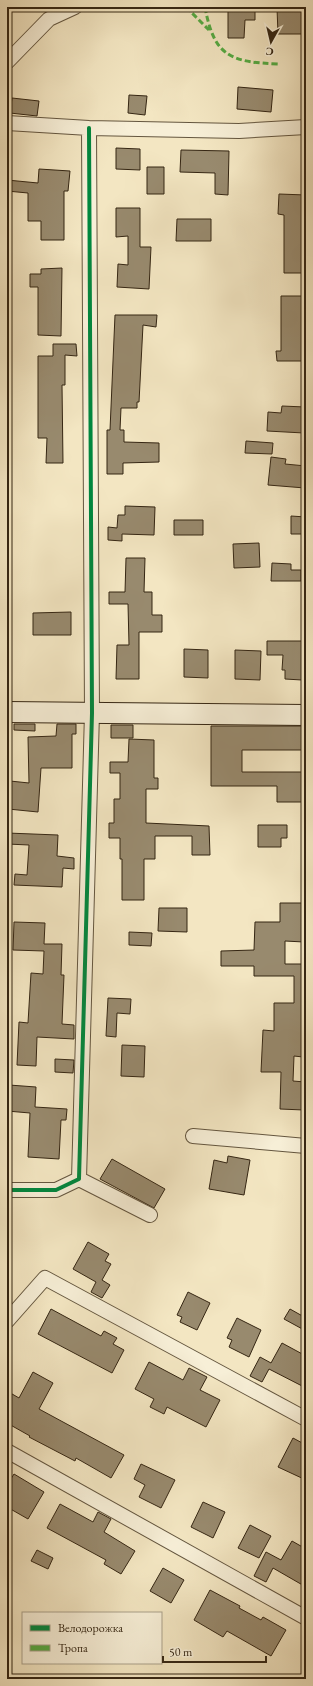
<svg xmlns="http://www.w3.org/2000/svg" width="313" height="1686" font-family="'EB Garamond',serif">
  <rect width="100%" height="100%" fill="#f3e6c2"/>
  <filter id="stains"><feTurbulence type="fractalNoise" baseFrequency=".005" numOctaves="4"/><feColorMatrix values="0 0 0 0 .2 0 0 0 0 .09 0 0 0 0 .02 0 0 0 .5 -.17"/></filter>
  <radialGradient id="worn" r=".72"><stop offset=".6" stop-color="#630" stop-opacity="0"/><stop offset="1" stop-color="#630" stop-opacity=".3"/></radialGradient>
  <path fill="#988a6e" stroke="#352613" d="M228 7H255V20H245L244 38H228Z
    M306 7V34H278L277 8Z
    M238 87 273 90 271 112 237 109Z
    M129 95 147 96 145 115 128 113Z
    M12 98 39 101 37 116 10 113Z
    M116 148 140 149V170L116 169Z
    M181 150 229 151 228 195 215 194V173L180 172Z
    M147 167H164V194H147Z
    M39 169 70 171 68 191H64V240H41V221H28V193L7 191V180L38 183Z
    M279 194 306 195 303 244 305 273H284V215L278 214Z
    M116 208H140V247H151L149 289 117 287 118 264 128 265V236L116 237Z
    M177 219H211V241H176Z
    M62 268 61 336 38 335V287H30V274H41V269Z
    M281 296H305V361H277L276 351H281Z
    M115 315H157L156 327 143 325 139 402H137V408H121L120 430H124V442L159 443V462L123 463V474H107V430H110Z
    M53 344H76L77 356 65 355V385H62L63 463H46L47 438H38V356H53Z
    M282 406 305 407 304 433 267 431 268 412 281 413Z
    M246 441 273 443 272 454 245 453Z
    M271 457 286 459 285 464 306 466 305 488 268 485Z
    M125 506 155 507 154 535 122 534V541L108 540V527L117 528 118 515H125Z
    M291 516 306 517V534H291Z
    M174 520H203V535H174Z
    M259 543 260 567 234 568 233 544Z
    M126 558H145L144 592H152V615H162V632H139V679H116L117 645H129L128 604H109V592H125Z
    M272 563 291 564V570H301V581H271Z
    M71 612V635H33V613Z
    M267 641H304L302 680 285 679V670H282L283 655H267Z
    M184 649 208 650V678L184 677Z
    M235 650 261 651 260 680 235 679Z
    M14 724H35V731L14 730Z
    M57 724H76V734H72V768H41L38 812 8 809 10 781 29 783 28 737 56 736Z
    M111 725H133V738H111Z
    M211 726H306V750H242V772H306V802H277V786H211Z
    M129 739 154 740V778H158V789H146V823L209 826 210 855H192V836H155V859H144V900H122V859H120V838H109V823H114V799H120V773H110V762H128Z
    M258 825H287V838H281V847H258Z
    M7 833 58 835 57 856 74 858V869L63 868 62 887 14 885 15 874 27 875 29 845 7 844Z
    M280 903H304V942L285 941V964H306V1024L303 1057 294 1056 293 1081 305 1082 304 1110 280 1109 281 1072H261L263 1030 274 1031V1003H294V976H254V966H221V951L254 950 255 922H280Z
    M159 908H187V932L158 931Z
    M14 922 45 923 44 944H62L61 975H64L62 1024 74 1025V1039L37 1037 36 1066 17 1065 19 1022 28 1023 31 973 43 974 44 951 13 950Z
    M129 932 152 933 151 946 129 945Z
    M108 998 131 999 130 1014 117 1013 116 1037 106 1036Z
    M122 1045 145 1046 144 1077 121 1076Z
    M55 1059 74 1060 73 1073 55 1072Z
    M9 1085 36 1087 35 1107 67 1109 66 1120H61L59 1159 28 1157 30 1113 7 1111Z
    M228 1156 250 1160 244 1195 209 1189 214 1160 227 1163Z
    M112 1159 165 1189 154 1208 100 1179Z
    M88 1242 109 1254 105 1261 111 1264 102 1280 110 1285 102 1298 91 1292 96 1282 73 1269Z
    M188 1292 210 1303 197 1330 180 1322 182 1317 177 1315Z
    M51 1309 101 1336 104 1331 117 1338 113 1344 124 1350 112 1373 38 1334Z
    M290 1309 306 1318V1331L284 1319Z
    M237 1318 261 1330 249 1357 229 1347 232 1340 227 1338Z
    M282 1343 306 1356V1388L269 1369 262 1382 250 1376 260 1357 271 1363Z
    M149 1362 183 1380 189 1368 207 1377 200 1390 220 1400 206 1427 167 1407 164 1414 150 1407 154 1399 135 1389Z
    M33 1372 53 1383 39 1409 124 1455 111 1478 76 1458 75 1461 29 1437 30 1436 7 1423V1391L19 1398Z
    M293 1438 306 1445V1480L278 1467Z
    M141 1464 175 1480 161 1508 139 1497 145 1485 134 1479Z
    M14 1474 44 1492 28 1519 7 1507V1485Z
    M203 1502 225 1512 213 1538 191 1527Z
    M60 1504 93 1522 98 1512 111 1519 104 1532 135 1551 121 1574 104 1564 106 1560 47 1528Z
    M250 1525 271 1536 259 1558 238 1548Z
    M292 1541 306 1549V1587L273 1568 266 1582 254 1576 266 1552 281 1560Z
    M37 1550 53 1558 48 1569 31 1561Z
    M163 1568 184 1580 171 1603 150 1591Z
    M210 1590 240 1606 239 1608 261 1620 263 1617 286 1630 271 1656 227 1631 223 1637 194 1620Z"/>
  <g fill="none" stroke-linecap="round" stroke-linejoin="round">
    <defs>
      <path id="street" d="M7 62 49 19 75 7
        M7 123 89 128 239 131 306 127
        M193 1136 306 1146
        M79 1179 150 1215
        M7 1190H56L79 1179 92 713 89 128
        M7 1321 45 1278 306 1419
        M7 1451 306 1618"/>
      <path id="secondary" d="M7 712 306 715"/>
    </defs>
    <use href="#street" stroke="#64563f" stroke-width="16"/>
    <use href="#secondary" stroke="#352613" stroke-width="22"/>
    <use href="#street" stroke="#f7efd7" stroke-width="14"/>
    <use href="#secondary" stroke="#f7efd7" stroke-width="20"/>
    <path stroke="#54aa42" stroke-width="3" stroke-dasharray="6 3" stroke-linecap="butt" d="M186 7 209 30
      M205 7C214 57 231 62 278 64"/>
    <defs>
      <path id="cycleway" d="M7 1190H56L79 1179 92 713 89 128"/>
    </defs>
    <use href="#cycleway" stroke="#f7efd7" stroke-width="6"/>
    <use href="#cycleway" stroke="#00873e" stroke-width="4"/>
  </g>
  <rect width="313" height="1686" fill="none" stroke="#f3e6c2" stroke-width="24"/>
  <rect x="8" y="8" width="297" height="1670" fill="none" stroke="#352613" stroke-width="2"/>
  <rect x="12" y="12" width="289" height="1662" fill="none" stroke="#352613"/>
  <rect x="22" y="1612" width="140" height="52" fill="#f7efd7" stroke="#a99f89"/>
  <rect x="30" y="1625" width="20" height="6" fill="#00873e" stroke="#a99f89"/>
  <text x="58" y="1632" font-size="12" fill="#352613">Велодорожка</text>
  <rect x="30" y="1645" width="20" height="6" fill="#54aa42" stroke="#a99f89"/>
  <text x="58" y="1652" font-size="12" fill="#352613">Тропа</text>
  <g transform="translate(271 42) rotate(188)" stroke="#f7efd7" stroke-width="3" paint-order="stroke">
  <path d="M0-3L7 15L0 10L-7 15Z" fill="#352613"/>
  <text y="-6" font-size="11" font-weight="bold" text-anchor="middle" fill="#352613">С</text>
  </g>
  <path d="M163 1656v6h103v-6" fill="none" stroke="#352613" stroke-width="2"/>
  <text x="169" y="1656" font-size="12" fill="#352613" stroke="#f7efd7" stroke-width="3" paint-order="stroke">50 m</text>
  <rect width="100%" height="100%" filter="url(#stains)"/>
  <rect width="100%" height="100%" fill="url(#worn)"/>
</svg>
